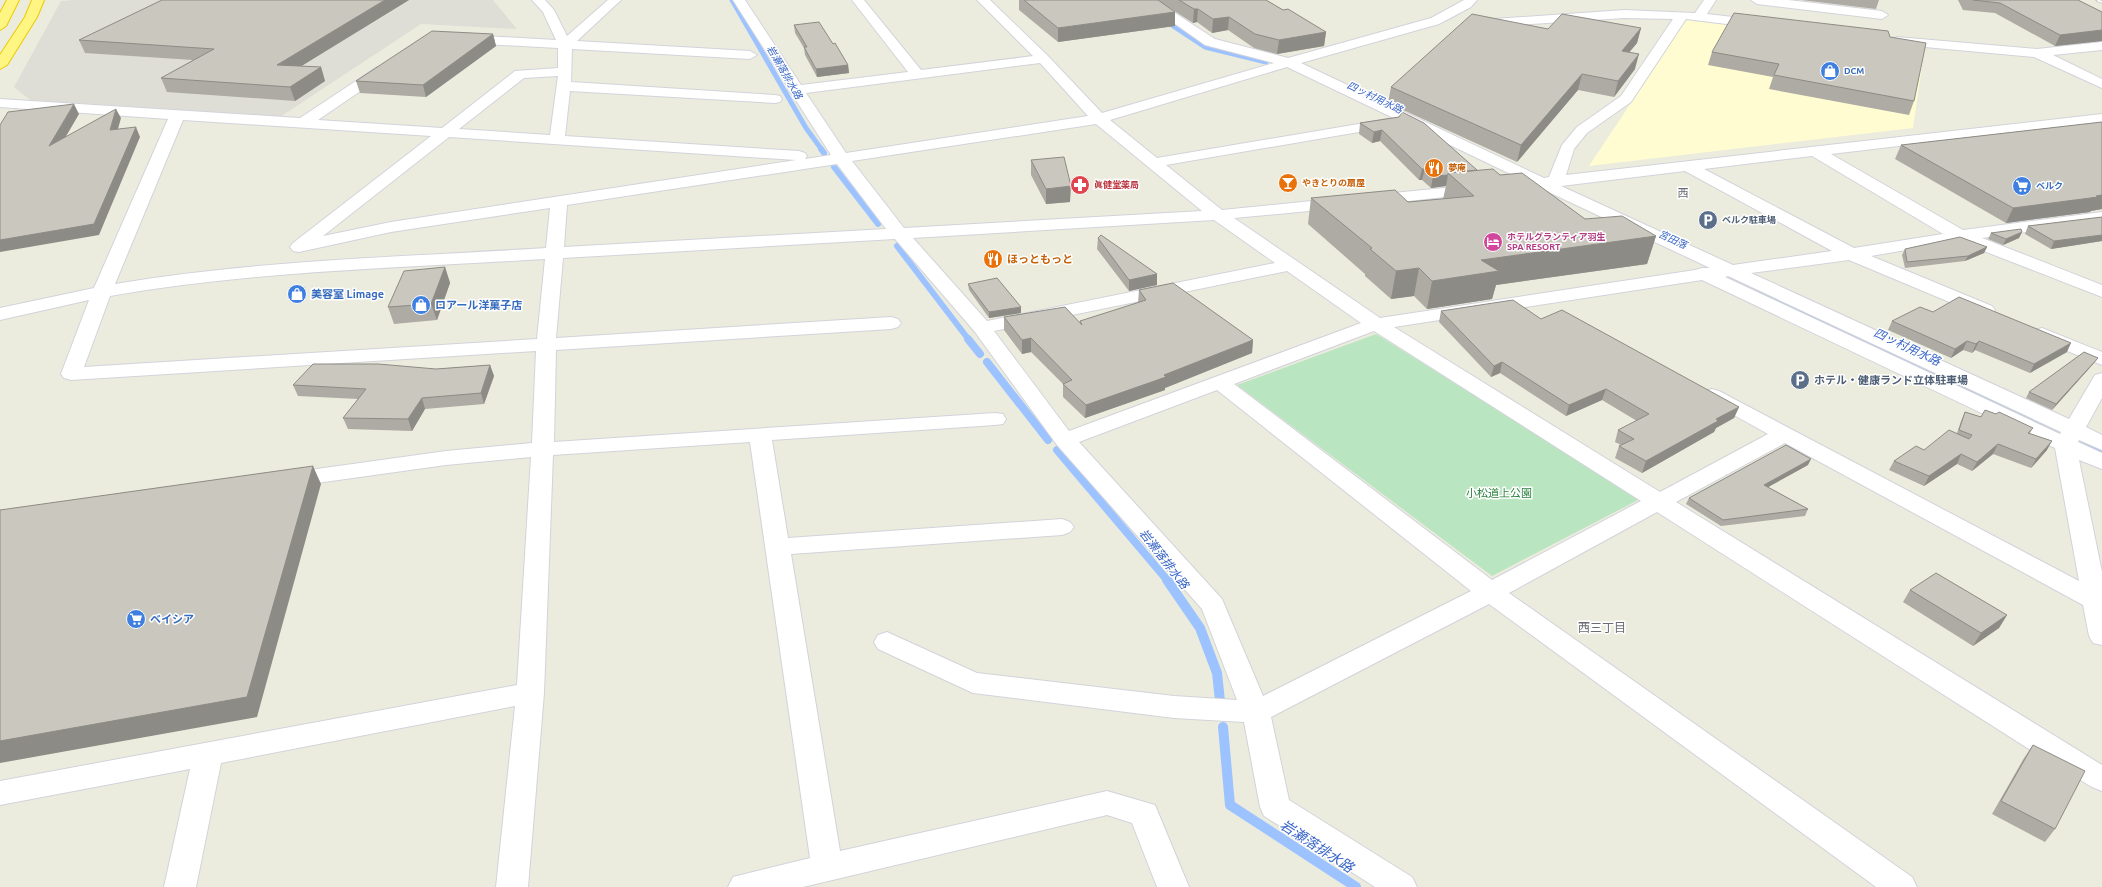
<svg xmlns="http://www.w3.org/2000/svg" width="2102" height="887" font-family="Ubuntu,'Noto Sans JP',sans-serif">
  <rect width="100%" height="100%" fill="#ececde"/>
  <path fill="#fffcd1" d="M1685 17 1925 46 1913 128 1589 166 1633 100 1632 98Z"/>
  <path fill="#dfded6" d="M73 0H493L517 29 421 24 280 117 30 100 14 87 61 1Z"/>
  <path fill="#b9e6c0" d="M1376 334 1640 499 1492 576 1237 385Z"/>
  <g fill="none" stroke-linecap="round" stroke-linejoin="round">
    <path stroke="#9cc3ff" stroke-width="5" d="M732 0 806 128 822 150
      M1164 20 1205 47 1266 62"/>
    <path stroke="#9cc3ff" stroke-width="6" d="M821 149 824 153
      M834 167 878 224
      M897 246 969 340
      M1757 290 1862 340"/>
    <path stroke="#9cc3ff" stroke-width="8" d="M968 339 980 354
      M1860 339 2102 453
      M987 362 1048 440
      M1057 450 1168 581"/>
    <path stroke="#9cc3ff" stroke-width="10" d="M1167 580 1200 628 1217 673 1220 701
      M1223 727 1230 805 1356 887"/>
    <defs>
      <path id="minor" d="M532 0H545L554 10 567 36 608 0H621L577 41 750 51 757 55 750 59 572 49 571 82 775 95 780 96 782 99 780 102 775 103 570 91 565 136 799 151 805 153 807 156 805 159 831 155 792 94 788 90 789 88 733 0H745L801 85 908 72 852 0H864L921 70 1033 56 977 0H990L1048 56 1102 113 1274 63 1205 45 1141 0H1155L1215 39 1288 58 1431 18 1464 0H1477L1471 7 1439 24 1301 63 1544 178 1549 177 1562 145 1577 127 1621 96 1673 19 1624 18 1483 27 1479 26 1477 23 1479 20 1624 10 1695 13 1704 0H1716L1707 14 1759 20 1765 24 1759 28 1686 19 1631 102 1587 133 1574 149 1566 175 2102 114V122L1831 154 1963 230 2102 212V222L1982 238 2102 285V297L1958 241 1871 256 1992 306 1995 310 1992 314 1985 316 1978 314 1849 260 1751 273 2069 419 2095 375 2102 373V398L2086 427 2102 435V450L2079 440 2078 442 2102 453V469L2079 460 2102 572V645L2093 643 2089 636 2083 605 1785 443 1676 502 2102 765V791L2092 787 2035 753 1657 512 1509 593 1912 877 1917 887H1876L1489 604 1271 717 1289 800 1412 877 1417 887H1375L1264 816 1260 807 1244 722 1174 718 973 693 878 649 874 642 878 635 887 632 977 673 1174 696 1237 700 1202 609 1057 445 975 332 895 239 563 258 556 338 891 317 898 319 901 323 898 327 891 329 556 350 554 442 995 413 1003 414 1006 419 1003 424 995 425 772 440 788 538 1062 519 1070 522 1074 527 1070 532 1062 535 791 554 840 851 1107 791 1155 805 1189 887H1157L1132 823 1107 815 803 887H728L733 877 810 858 750 442 553 455 544 693 528 887H496L515 706 221 763 196 887H164L190 769 0 805V781L517 685 531 457 446 465 288 487 280 485 277 480 280 475 288 473 446 451 532 443 536 351 71 380 64 378 61 374 89 300 0 320V308L94 288 168 119 0 107V99L300 118 377 67H387L389 70 387 73 318 120 442 128 515 71 558 68V48L466 43 459 39 466 35 556 40 543 12ZM1040 63 1088 116 846 153 806 93ZM1287 67 1523 180 1502 184 1500 187 1502 190 1508 192 1540 188 1710 268H1702L1695 270 1380 318 1234 218 1341 208 1347 207 1349 203 1347 199 1341 198 1222 210 1166 165 1388 127 1393 126 1395 123 1393 120 1388 119 1157 158 1110 120ZM558 76 550 135 459 129 524 78ZM183 120 431 136 293 243 290 247 293 251 299 252 391 232 550 208 546 248C402 257 257 260 115 284ZM1096 124 1202 211 904 228 852 161ZM449 137 796 160 391 222 323 236ZM1812 156 1943 234 1854 248 1704 169ZM837 164 886 229 564 247 567 205ZM1685 171 1832 251 1733 265 1561 186ZM1214 220 1275 263 987 321 913 238ZM545 259 537 339 84 367 110 296C253 271 399 268 545 259ZM1287 271 1361 323 1069 431 994 331ZM1728 276 2061 432 2060 434 1725 277ZM1702 280 2055 448 2079 581 1719 391 1712 389 1705 391 1702 395 1705 399 1768 434 1660 492 1394 327ZM1374 331 1641 501 1492 580 1234 384ZM1217 390 1471 591 1263 696 1222 599 1079 442Z
        M1751 0H1788L1882 11 1888 15 1882 19 1757 4Z
        M1897 37 2037 49 2102 42V50L2053 55 2102 79V88L2034 57 1892 44 1890 41Z
        M1474 185 1480 187 1482 190 1480 193 1373 205 1367 204 1365 200 1367 196 1373 195Z
        M2042 328 2102 352V365L2035 338 2032 334 2035 330Z"/>
      <path id="highway" d="M7 0H19L6 26 0 30V13Z
        M32 0H44L37 17 7 65 0 69V55L25 17Z"/>
    </defs>
    <use href="#minor" stroke="#d2d3da" stroke-width="2"/>
    <use href="#highway" stroke="#ebca00" stroke-width="2"/>
    <use href="#minor" fill="#fff" fill-rule="evenodd"/>
    <use href="#highway" fill="#fff583" fill-rule="evenodd"/>
    <defs>
      <path id="rail" d="M2097 0 2102 2"/>
    </defs>
    <use href="#rail" stroke="#b5b6b6" stroke-width="3"/>
    <use href="#rail" stroke="#fff" stroke-width="2" stroke-dasharray="5.5" stroke-linecap="butt"/>
  </g>
  <path fill="#adaba3" d="M409 0 301 66 321 67 325 81 295 101 167 92 161 78 193 60 85 53 79 40Z
    M1019 0H1266L1283 10 1326 32 1324 46 1277 54 1254 48 1228 30 1212 33 1197 22 1193 23 1162 3 1175 12V26L1058 42 1019 10Z
    M1801 0H1879L1876 9Z
    M1958 0H2078L2102 12V41L2055 46 1995 13 1963 10Z
    M794 25 833 44 848 65 849 73 817 77 805 55 804 48 795 33Z
    M1641 28 1637 43 1629 52 1635 69 1614 97 1578 90 1517 162 1388 103 1391 87 1548 29Z
    M493 34 496 46 426 97 360 93 356 81Z
    M1890 37 1914 101 1909 115 1769 89 1773 77 1708 65 1712 52Z
    M1399 117 1477 170 1500 175 1585 219 1656 236 1647 264 1496 285 1492 299 1427 309 1414 296 1391 299 1365 276V274L1308 224 1311 198 1408 202 1443 199 1446 186 1431 188 1422 180H1419L1380 141 1372 143 1359 134 1360 123Z
    M2102 122V209L2091 211 2090 212 2006 223 1895 159 1901 145Z
    M1031 160 1070 202 1046 204 1031 175Z
    M2102 217V241L2051 249 2025 234 2028 226Z
    M2022 232 2019 238 2003 245 1988 239 1991 233Z
    M1098 238 1157 274V285L1129 291 1097 249Z
    M1987 247 1984 253 1965 261 1905 268 1902 255 1905 249Z
    M445 267 450 283 437 320 394 324 388 307Z
    M968 284 1021 313 989 318 969 290Z
    M1139 290 1253 340 1252 353 1165 388V390L1085 418 1063 397V384L1031 352 1022 354 1004 330V317L1080 323V321L1138 303Z
    M1441 311 1541 319 1739 407 1734 418 1716 428 1714 432 1642 473 1615 458 1619 446 1621 445 1615 442 1618 430 1637 421 1602 400 1566 416 1500 373 1491 377 1439 322Z
    M1933 312 2067 352 2030 373 1975 350 1972 353 1963 350 1951 358 1888 330 1892 321Z
    M2094 363 2052 410 2026 398 2029 392Z
    M490 365 494 376 484 404 425 409 412 431 348 429 343 418 358 399 298 396 293 385 436 369Z
    M1965 412 1981 417 2033 428 2030 433 2047 450 2031 468 1993 454 1972 471 1957 464 1924 486 1889 470 1894 461 1924 450 1957 433 1961 421Z
    M1808 465 1768 487 1808 509 1805 516 1721 526 1686 504 1689 498Z
    M1910 590 2007 615 1999 628 1973 646 1903 602Z
    M2033 745 2055 829 2045 842 1992 814 2024 758Z"/>
  <path fill="#8d8b85" d="M385 0H409L282 78 277 65Z
    M1194 9H1198L1197 22 1193 23Z
    M1175 12V26L1058 42V28Z
    M1229 17 1228 30 1212 33 1213 19Z
    M1641 28 1637 43 1618 66 1622 51Z
    M2102 30V41L2055 46 2060 35Z
    M1326 32 1324 46 1277 54 1279 40Z
    M493 34 496 46 426 97 423 85Z
    M1639 54 1635 69 1614 97 1618 81Z
    M848 65 849 73 817 77 816 69Z
    M321 67 325 81 295 101 290 87Z
    M1582 74 1578 90 1517 162 1521 145Z
    M74 104 79 114 54 157 49 146Z
    M116 109 121 118 115 140 110 130Z
    M136 127 140 137 99 235 0 252V240Z
    M1382 130 1380 141 1372 143 1374 132Z
    M1422 169H1425L1422 180H1419Z
    M1448 175 1446 186 1431 188 1433 176Z
    M1071 186 1070 202 1046 204V189Z
    M2102 195V209L2091 211 2090 212 2006 223 2013 208Z
    M2022 232 2019 238 2003 245 2006 239Z
    M2102 235V241L2051 249 2054 241Z
    M1656 236 1647 264 1496 285 1492 299 1427 309 1432 281 1481 260Z
    M1987 247 1984 253 1965 261 1968 256Z
    M445 267 450 283 437 320 431 304Z
    M1419 268 1414 296 1391 299 1396 271Z
    M1157 274V285L1129 291V280Z
    M1021 307V313L989 318V312Z
    M1031 338V352L1022 354V340Z
    M1253 340 1252 353 1165 388V390L1085 418 1086 405 1164 375Z
    M1967 341 1963 350 1951 358 1955 349Z
    M1979 341 1975 350 1972 353 1976 344Z
    M2071 343 2067 352 2030 373 2034 364Z
    M2098 358 2094 363 2052 410 2056 404Z
    M1502 362 1500 373 1491 377 1494 366Z
    M490 365 494 376 484 404 481 393Z
    M1606 389 1602 400 1566 416 1569 405Z
    M422 398 425 409 412 431 408 419Z
    M1739 407 1734 418 1716 428 1714 432 1642 473 1646 461 1716 419Z
    M2052 441 2047 450 2031 468 2036 459Z
    M1998 444 1993 454 1972 471 1977 462Z
    M1961 454 1957 464 1924 486 1929 476Z
    M1811 459 1808 465 1761 491 1764 485Z
    M313 466 321 484 257 717 0 763V741Z
    M2007 615 1999 628 1973 646 1981 633Z"/>
  <path fill="#c9c7be" stroke="#8d8b85" d="M162 0H385L277 65 321 67 290 87 161 78 214 49 79 40Z
    M1024 0H1158L1175 12 1058 28Z
    M1179 0H1266L1283 10 1288 9 1326 32 1279 40 1255 34 1229 17 1213 19 1198 9H1194Z
    M1973 0H2078L2102 12V30L2060 35 2000 3Z
    M1734 13 1888 31 1890 37 1926 43 1914 101 1774 75 1779 64 1712 52Z
    M1472 14 1548 29 1562 14 1641 28 1622 51 1639 54 1618 81 1582 74 1521 145 1391 87Z
    M819 22 833 44 835 43 848 65 816 69 804 47H807L794 25Z
    M432 31 493 34 423 85 356 81Z
    M74 104 49 146 116 109 110 130 136 127 94 224 0 240V125L8 112Z
    M1402 112 1424 123 1477 170 1448 173V175L1433 176 1425 169H1422L1382 130 1374 132 1360 123 1399 117Z
    M2102 122V195L2096 196 2098 197 2013 208 1901 145Z
    M1064 157 1071 186 1046 189 1031 160Z
    M1493 169 1500 175 1522 173 1585 219 1622 216 1656 236 1481 260 1499 271 1432 281 1419 268 1396 271 1370 249 1372 248 1311 198 1395 190 1408 202 1474 196 1448 173Z
    M2102 217V235L2054 241 2028 226Z
    M2021 229 2022 232 2006 239 1991 233Z
    M1101 235 1157 274 1129 280 1098 238Z
    M1960 237 1987 247 1968 256 1907 262 1905 249Z
    M445 267 431 304 388 307 404 271Z
    M997 278 1021 307 989 312 968 284Z
    M1173 283 1253 340 1164 375 1166 377 1086 405 1063 384 1072 380 1031 338 1022 340 1004 317 1065 307 1082 325 1080 321 1146 300 1139 290Z
    M1959 297 2071 343 2034 364 1979 341 1976 344 1967 341 1955 349 1892 321 1920 307 1933 312Z
    M1513 300 1541 319 1562 310 1739 407 1716 419 1718 421 1646 461 1619 446 1634 439 1618 430 1649 414 1606 389 1569 405 1502 362 1494 366 1441 311Z
    M2084 352 2098 358 2056 404 2029 392Z
    M313 364H378L436 369 490 365 481 393 422 398 408 419 343 418 366 389 293 385Z
    M1985 410 1996 414 1999 412 2033 428 2028 433 2052 441 2036 459 1998 444 1977 462 1961 454 1929 476 1894 461 1916 446 1924 450 1949 430 1969 439 1972 435 1959 430 1965 412 1981 417Z
    M1786 445 1811 459 1764 485 1808 509 1723 520 1689 498Z
    M313 466 247 697 0 741V510Z
    M1936 573 2007 615 1981 633 1910 590Z
    M2033 745 2085 771 2055 829 2001 801Z"/>
  <defs>
    <symbol id="shop-disc" viewBox="-11 -11 22 22"><circle r="9.5" fill="#3f7fe0" stroke="#fff"/><path d="M-5-2.5h2.3a2.7 3.5 0 0 1 5.4 0H5L5.5 6h-11ZM-1.5-2.5h3a1.5 2.3 0 0 0-3 0Z" fill="#fff"/></symbol>
    <symbol id="restaurant-disc" viewBox="-11 -11 22 22"><circle r="9.5" fill="#e8710a" stroke="#fff"/><path d="M-5-6h1v4h1v-4h1v4h1v-4h1v5L-1.5 .5V6h-2V.5L-5-1ZM5-6V6H3V1.5H1.5Q1.5-4 5-6Z" fill="#fff"/></symbol>
    <symbol id="bar-disc" viewBox="-11 -11 22 22"><circle r="9.5" fill="#e8710a" stroke="#fff"/><path d="M-6-5H6L.8 .8V4.5H3.5V6h-7V4.5H-.8V.8Z" fill="#fff"/></symbol>
    <symbol id="pharmacy-disc" viewBox="-11 -11 22 22"><circle r="9.5" fill="#e0444e" stroke="#fff"/><path d="M-2-6h4v4h4v4h-4v4h-4v-4h-4v-4h4Z" fill="#fff"/></symbol>
    <symbol id="supermarket-disc" viewBox="-11 -11 22 22"><circle r="9.5" fill="#3f7fe0" stroke="#fff"/><path d="M-6-5.5h2.5l.6 2H6L4.5 2H-2.5L-4.4-4H-6ZM-1.5 3.2a1.3 1.3 0 1 0 .1 0ZM3 3.2a1.3 1.3 0 1 0 .1 0Z" fill="#fff"/></symbol>
    <symbol id="parking-disc" viewBox="-11 -11 22 22"><circle r="9.5" fill="#5c6f8a" stroke="#fff"/><path d="M-3.5-5.5H1a3.5 3.5 0 0 1 0 7H-1V5.5H-3.5ZM-1-3.4V-.6H.8a1.4 1.4 0 0 0 0-2.8Z" fill="#fff"/></symbol>
    <symbol id="hotel-disc" viewBox="-11 -11 22 22"><circle r="9.5" fill="#d1479c" stroke="#fff"/><path d="M-6-4.5h1.5V1H6V5H4.5V3h-9V5H-6ZM-4 0a1.8 1.8 0 1 1 3.6 0ZM.5 0V-2.5h3Q6-2.5 6 0Z" fill="#fff"/></symbol>
  </defs>
  <g fill-rule="evenodd">
    <use href="#shop-disc" x="1819" y="60" width="22" height="22"/>
    <use href="#restaurant-disc" x="1423" y="157" width="22" height="22"/>
    <use href="#bar-disc" x="1277" y="172" width="22" height="22"/>
    <use href="#pharmacy-disc" x="1069" y="174" width="22" height="22"/>
    <use href="#supermarket-disc" x="2011" y="175" width="22" height="22"/>
    <use href="#parking-disc" x="1697" y="209" width="22" height="22"/>
    <use href="#hotel-disc" x="1482" y="231" width="22" height="22"/>
    <use href="#restaurant-disc" x="982" y="248" width="22" height="22"/>
    <use href="#shop-disc" x="286" y="283" width="22" height="22"/>
    <use href="#shop-disc" x="410" y="294" width="22" height="22"/>
    <use href="#parking-disc" x="1789" y="369" width="22" height="22"/>
    <use href="#supermarket-disc" x="125" y="608" width="22" height="22"/>
  </g>
  <g text-anchor="middle" stroke-width="3" stroke-linejoin="round" paint-order="stroke">
    <g font-size="9" font-weight="bold" fill="#366cbe" stroke="#fff" text-anchor="start">
      <text x="1844" y="74">DCM</text>
      <text x="2036" y="189">ベルク</text>
    </g>
    <g font-size="9" font-weight="bold" fill="#c56008" stroke="#fff" text-anchor="start">
      <text x="1448" y="171">夢庵</text>
      <text x="1302" y="186">やきとりの扇屋</text>
    </g>
    <g font-size="9" font-weight="bold" fill="#be3a42" stroke="#fff" text-anchor="start">
      <text x="1094" y="188">眞健堂薬局</text>
    </g>
    <g font-size="9" font-weight="bold" fill="#4e5e75" stroke="#fff" text-anchor="start">
      <text x="1722" y="223">ベルク駐車場</text>
    </g>
    <g font-size="9" font-weight="bold" fill="#b23c85" stroke="#fff" text-anchor="start">
      <text x="1507" y="240">ホテルグランティア羽生<tspan x="1507" dy="10">SPA RESORT</tspan></text>
    </g>
    <g font-size="10" font-style="italic" fill="#3966c8" stroke="#fff">
      <text transform="translate(785 72) rotate(60)" y="4">岩瀬落排水路</text>
      <text transform="translate(1375 97) rotate(26)" y="4">四ッ村用水路</text>
      <text transform="translate(1673 239) rotate(25)" y="4">宮田落</text>
    </g>
    <g font-size="11" fill="#696c73" stroke="#fff">
      <text x="1683" y="197">西</text>
    </g>
    <g font-size="11" font-weight="bold" fill="#c56008" stroke="#fff" text-anchor="start">
      <text x="1007" y="263">ほっともっと</text>
    </g>
    <g font-size="11" font-weight="bold" fill="#366cbe" stroke="#fff" text-anchor="start">
      <text x="311" y="298">美容室 Limage</text>
      <text x="435" y="309">ロアール洋菓子店</text>
      <text x="150" y="623">ベイシア</text>
    </g>
    <g font-size="11" font-weight="bold" fill="#4e5e75" stroke="#fff" text-anchor="start">
      <text x="1814" y="384">ホテル・健康ランド立体駐車場</text>
    </g>
    <g font-size="11" fill="#2e8240" stroke="#fff">
      <text x="1499" y="497">小松道上公園</text>
    </g>
    <g font-size="12" font-style="italic" fill="#3966c8" stroke="#fff">
      <text transform="translate(1907 347) rotate(25)" y="4">四ッ村用水路</text>
      <text transform="translate(1164 559) rotate(52)" y="4">岩瀬落排水路</text>
    </g>
    <g font-size="12" fill="#696c73" stroke="#fff">
      <text x="1602" y="632">西三丁目</text>
    </g>
    <g font-size="14" font-style="italic" fill="#3966c8" stroke="#fff">
      <text transform="translate(1317 846) rotate(33)" y="5">岩瀬落排水路</text>
    </g>
  </g>
</svg>
